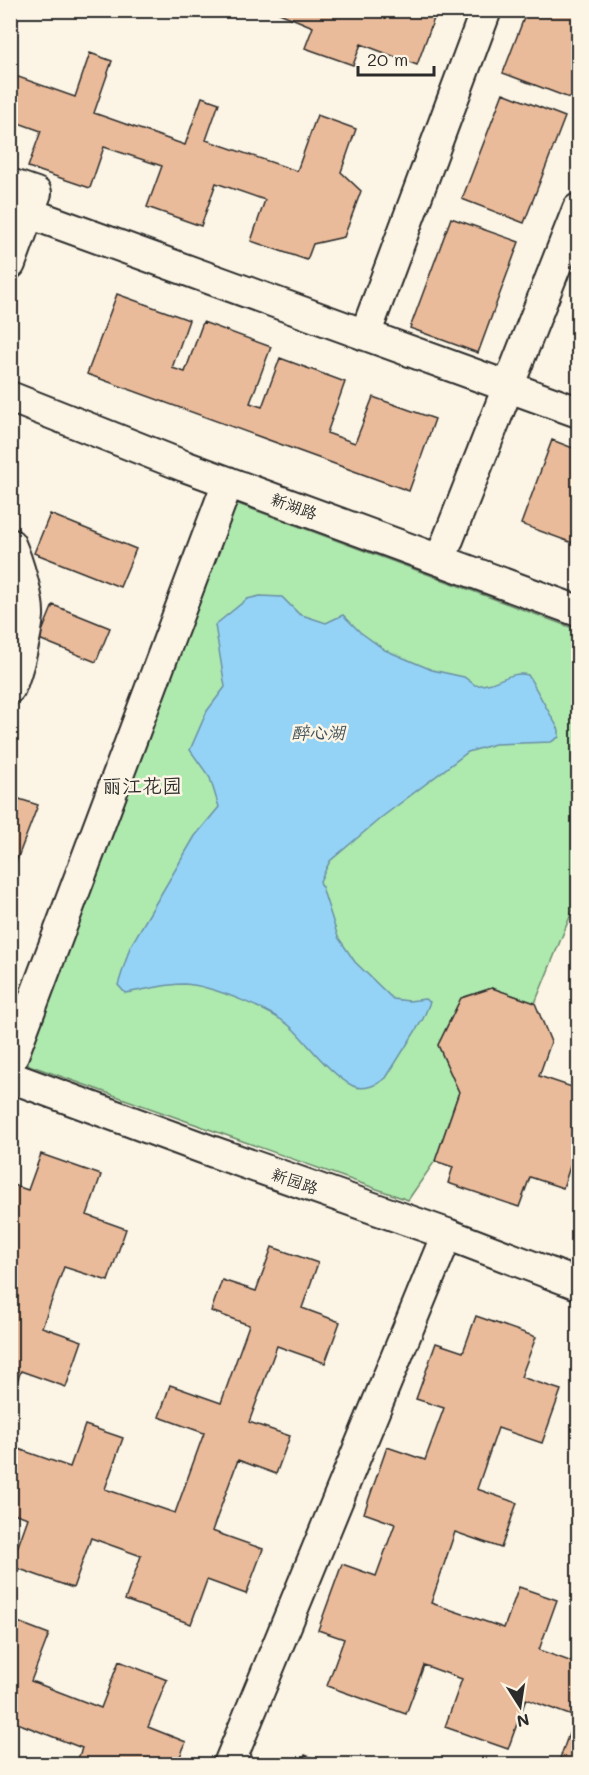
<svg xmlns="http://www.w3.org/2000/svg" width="589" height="1775" font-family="Mali,'LXGW WenKai TC',sans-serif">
  <rect width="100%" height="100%" fill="#fcf5e5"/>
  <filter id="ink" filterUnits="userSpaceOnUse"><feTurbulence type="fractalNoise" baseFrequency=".0167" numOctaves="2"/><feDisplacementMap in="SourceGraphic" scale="12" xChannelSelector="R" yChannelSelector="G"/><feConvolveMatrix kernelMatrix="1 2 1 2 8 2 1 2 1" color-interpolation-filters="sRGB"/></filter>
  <g filter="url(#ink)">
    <path fill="#aee9ae" stroke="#6c8a6c" stroke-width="1.5" d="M222 498 578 630V897L535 1003 492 988 461 998 438 1045 459 1092 435 1161 408 1200 12 1059Z"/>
    <path fill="#94d3f5" stroke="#6a90a4" stroke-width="1.5" d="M260 596 282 597 299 614 326 623 343 615 360 632 385 650 432 670 464 677 475 685C496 687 508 670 528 675L559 730V737L551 742 495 744 468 752 382 817 330 861 320 881 338 937 355 962 393 999 409 1001 425 999 430 1002 423 1019 386 1078C377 1085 364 1091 353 1086 332 1076 309 1045 293 1029 275 1011 210 985 184 984 165 984 145 990 125 993L118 985 130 947 195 836 219 807 210 778 190 750 207 711 225 687 215 625 247 599Z"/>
    <path fill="#eabb9a" stroke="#2b2b2b" stroke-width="1.5" d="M272 10H429L436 13 417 65 361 44 353 65 305 48 313 27Z
      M527 10H578V82L572 99 503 73Z
      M90 53 112 61 94 113 185 145 202 97 219 103 206 140 297 171 317 115 356 129 341 172 361 191 344 237 313 244 307 260 251 241 265 200 216 183 201 226 147 207 162 166 104 147 90 188 28 167 41 131 10 120V74L75 97Z
      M503 93 565 117 524 223 462 199Z
      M451 218 519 242 478 353 410 328Z
      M117 294 189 320 172 368 185 372 203 322 271 347 250 403 262 407 280 358 345 382 327 433 355 443 373 397 435 419 409 491 87 374Z
      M552 440 578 450V545L521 524Z
      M50 514 136 549 120 587 34 553Z
      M53 605 110 628 96 662 39 639Z
      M10 796 38 805 10 878Z
      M492 988 535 1003 551 1042 539 1076 578 1089V1142L563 1188 530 1177 519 1207 448 1183 453 1167 435 1161 459 1092 438 1045 461 998Z
      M41 1154 101 1175 87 1215 126 1229 108 1281 64 1267 42 1327 82 1341 66 1387 21 1371 10 1400V1184L28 1190Z
      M272 1247 318 1263 302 1308 340 1322 325 1363 277 1346 249 1422 290 1436 276 1474 238 1460 212 1531 263 1549 246 1594 207 1580 191 1624 125 1600 141 1556 91 1538 73 1588 11 1566 28 1518 10 1512V1446L70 1467 85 1425 123 1438 105 1489 175 1513 204 1433 159 1417 170 1385 221 1403 249 1325 211 1311 222 1280 256 1291Z
      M476 1316 536 1337 521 1377 561 1390 542 1443 498 1428 477 1489 517 1503 501 1548 455 1532 431 1603 504 1628 519 1587 557 1600 539 1650 578 1664V1764H568L559 1761 575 1717 526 1699 508 1749 445 1727 462 1679 424 1665 406 1714 327 1686 344 1639 318 1630 342 1564 376 1576 395 1524 364 1513 387 1447 425 1460 444 1408 416 1399 436 1343 463 1352Z
      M15 1621 49 1634 31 1681 101 1708 119 1661 167 1680 148 1727 186 1742 177 1764H76L82 1748 12 1721 10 1723V1632Z
      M305 1755 329 1764H302Z"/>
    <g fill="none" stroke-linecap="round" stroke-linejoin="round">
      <defs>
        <path id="minor" d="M10 184 36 193 10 264
          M29 213 578 412
          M365 335 486 10
          M10 397 184 466 578 611
          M10 544C17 560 29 598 28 616 26 636 18 669 10 688
          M440 560 578 209
          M10 1063 228 482
          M10 1077 208 1150 447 1234 578 1284
          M229 1764 447 1234"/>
      </defs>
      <use href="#minor" stroke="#2b2b2b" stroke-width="34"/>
      <use href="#minor" stroke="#fcf5e5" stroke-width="30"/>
    </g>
  </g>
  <g text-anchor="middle" stroke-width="5" stroke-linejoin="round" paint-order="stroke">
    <g font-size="16" fill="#2b2b2b" stroke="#fcf5e5">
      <text transform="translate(294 506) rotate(20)" y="6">新湖路</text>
      <text transform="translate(295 1181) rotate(19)" y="6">新园路</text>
    </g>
    <g font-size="18" font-style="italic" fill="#45555e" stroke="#fcf5e5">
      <text x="318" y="739">醉心湖</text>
    </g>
    <g font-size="20" fill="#2b2b2b" stroke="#fcf5e5">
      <text x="142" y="793">丽江花园</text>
    </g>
  </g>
  <rect width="589" height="1775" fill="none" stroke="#fcf5e5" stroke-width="36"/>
  <rect x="18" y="18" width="553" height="1739" fill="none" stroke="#2b2b2b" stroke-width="2" filter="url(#ink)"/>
  <g transform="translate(520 1706) rotate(168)" stroke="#fcf5e5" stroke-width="4.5" paint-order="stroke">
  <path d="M0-4.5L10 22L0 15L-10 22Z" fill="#2b2b2b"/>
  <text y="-9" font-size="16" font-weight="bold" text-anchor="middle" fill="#2b2b2b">N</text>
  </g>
  <path d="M358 66v9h76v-9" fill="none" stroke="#2b2b2b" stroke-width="3"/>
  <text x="367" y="66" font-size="18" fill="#2b2b2b" stroke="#fcf5e5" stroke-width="4.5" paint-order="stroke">20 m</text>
</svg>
